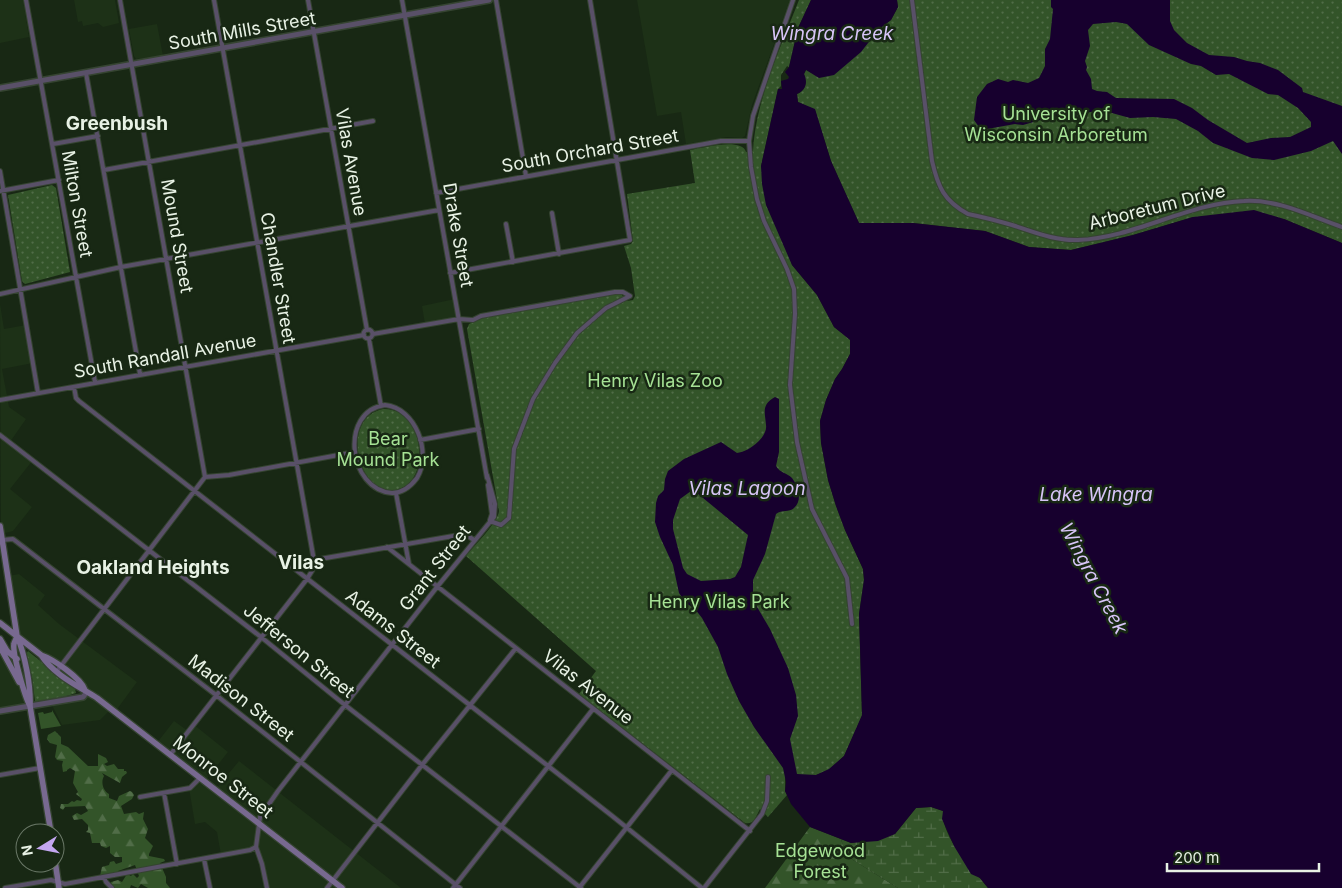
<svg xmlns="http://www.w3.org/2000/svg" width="1342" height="888" font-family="Inter,sans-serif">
  <defs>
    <pattern id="forest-firs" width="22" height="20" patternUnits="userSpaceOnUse" patternTransform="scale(1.25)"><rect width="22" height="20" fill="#335429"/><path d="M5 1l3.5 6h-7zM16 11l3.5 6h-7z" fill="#516d48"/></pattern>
    <pattern id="wetland-marsh" width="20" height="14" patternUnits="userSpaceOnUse" patternTransform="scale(1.25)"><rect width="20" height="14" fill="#335429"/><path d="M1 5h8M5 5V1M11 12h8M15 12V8" fill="none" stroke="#516d48"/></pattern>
    <pattern id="park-dots" width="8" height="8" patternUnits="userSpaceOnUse" patternTransform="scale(1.25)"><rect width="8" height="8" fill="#335429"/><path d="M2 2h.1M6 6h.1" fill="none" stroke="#516d48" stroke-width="1.8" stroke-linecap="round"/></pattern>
  </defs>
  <rect width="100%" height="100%" fill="#182814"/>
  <path fill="#1d3117" d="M0 0H23L29 37 0 43Z
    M74 0H115L119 23 103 27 98 23 83 26 82 21 78 22Z
    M637 0H790L752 105 745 136 742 138 727 137 686 144 681 112 657 116Z
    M157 24 163 56 136 59 134 56 129 29Z
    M455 299 459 319 425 324 422 306Z
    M0 304 4 329 26 325 33 363 2 369 9 407 26 419 10 442 33 460 10 489 32 507 13 531 1 534Z
    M19 574 45 595 38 605 59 624 137 682 115 712 111 709 100 720 62 725 51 703 83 697 87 692 83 684 17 636 8 576Z
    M0 647 30 706 0 711Z
    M174 721 188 731 193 724 228 752 205 781 215 790 239 761 401 888H267L256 847 221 855 217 832 205 822 195 824 189 788 200 778 156 744Z"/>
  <path fill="#335429" d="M52 710 61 726 41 729 38 713 43 712 44 714 52 712Z"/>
  <path fill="url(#forest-firs)" d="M55 731 61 737V744L68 747 88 766H98V754L106 758 108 762 104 764 107 766 114 764 118 769H124V771H126L127 773 122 777 120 783 102 773 104 776C101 781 102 790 109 794V798L117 801 119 796 130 791 132 792 134 795 132 799 121 806 124 814 136 812 139 814 144 812 143 819 148 829 145 838 153 846 149 854V856L164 859 165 861 160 863 166 877V883L170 888H148L141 884 138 888 131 885 130 888H111V882L118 880 122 882 127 874 131 876 133 874 137 878 139 876 135 865 118 871 117 875 100 876 102 867 109 865 110 862 114 861 116 864 122 862V857H115L110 853V846L106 848 101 846 100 843H92L90 833 86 832 88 830V825L82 819 74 820 72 816 77 813 81 815 88 811 85 806 65 807 63 810 60 808 61 804H68L72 801 74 802 77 800 81 801 82 799 76 794 78 792 73 783 75 771 70 768 67 770V771L63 772 62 765 63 761 57 760 55 757 57 745 50 743 47 739 48 735Z
    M810 827 841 839 846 855 853 860 898 888H765Z"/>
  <path fill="url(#wetland-marsh)" d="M931 807 943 811C941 838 972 868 988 888H898L853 860 846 855 841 839 851 843 895 834 916 808Z"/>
  <path fill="url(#park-dots)" d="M799 0H811L798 28 789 67 787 66 781 75V86L778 89 761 166 792 265 817 295 834 327 850 339V354L842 369 835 379 826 400 820 421 821 443 828 480 836 506 845 530 863 569 864 580 859 614 862 716 844 756 829 770 816 775 785 776V791L787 795 768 817 760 809C756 816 754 825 745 823L579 694 596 671 466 556C474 546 498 522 499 511L467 329 469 324 482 318 616 294 622 295 627 301 633 300 635 296 631 268 624 246 631 244 633 241 627 194 695 183 690 150C702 148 742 137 746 152L753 151C756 99 780 49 799 0Z
    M897 0H1342V243L1284 219 1193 217 1133 235 1071 250 1029 247 985 231 913 223H859L831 161 815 110 798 102 797 94C807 90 806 82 804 74L806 70 879 29 891 20 898 7Z
    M52 185 56 188 70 272 25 284 22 281 8 195Z
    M383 409C423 407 434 482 396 490 358 497 339 418 383 409Z
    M28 651 75 689 76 693C68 696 42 703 35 701L32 677 26 654Z"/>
  <path fill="#17002e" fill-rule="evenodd" d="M811 0H897L898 7 891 20 879 29 861 52 834 75 819 78 806 70 804 74C808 82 806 90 797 94L798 102 815 109 831 161 859 223H913L985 231 1029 247 1071 250 1133 235 1193 217 1254 210 1284 219 1342 243V888H988L980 878 971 874 954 846 942 819 943 811 931 807 916 808 895 834 878 841 851 843 810 827 791 804 785 791 786 782 783 768 754 727 739 701 727 674 718 647 702 618 695 609 686 603 679 593 673 565 660 537 655 522 656 503 658 496 664 490 665 479 668 471 684 459 721 442 737 453C749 452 768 437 766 425 765 412 761 405 775 397L779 399V452L776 466C780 473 787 473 792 478 798 486 803 500 794 508 789 513 782 509 776 514L765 554 753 580V595L757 607 770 629 788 668 796 695 798 716 790 739 797 774 816 775 829 769 844 756 862 715 859 614 864 580 863 569 845 530 836 506 828 480 821 443 820 421 826 400 835 379 842 369 850 354V340L834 327 817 295 792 265 766 205 762 184 761 166 778 89H782L781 81 788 79 789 77 785 72 789 67 798 28ZM691 491 697 493 748 535 741 567 735 577 730 579 701 581 687 574 683 568 673 529V520L680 499Z
    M1051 0H1170V21L1174 30 1187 43 1209 55 1234 57 1247 61 1260 63 1278 70 1302 88 1303 92 1342 106V154L1333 141 1311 151 1274 160 1252 158 1213 143 1198 131 1176 119 1153 117 1130 118 1101 110 1070 116H1054L1023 125 1015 124 987 129 979 127 974 120 977 97 987 84 998 79 1008 82 1013 80 1028 83 1039 78 1045 66V49L1050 39 1053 9 1051 7ZM1116 22 1127 24 1149 45 1191 64 1201 66 1216 75 1229 74 1268 94 1278 95 1298 108 1311 122V127L1290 137 1271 138 1247 143 1208 120 1192 108 1174 99 1116 98 1107 92 1097 91 1092 89 1091 79 1086 70 1087 67 1085 61 1090 46 1088 30 1093 24Z"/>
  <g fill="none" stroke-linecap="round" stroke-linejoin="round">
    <defs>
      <path id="minor" d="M26 0 95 382
        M120 0 205 477
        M308 0 367 330
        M402 0 487 478
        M496 0 526 176
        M793 0 753 116 749 141 751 167 757 199 764 221 787 269 794 289 795 314 790 385 797 442 812 509 847 578 852 624
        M912 0 932 161C938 187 944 201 968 214 983 217 998 221 1012 225 1034 232 1055 241 1078 240 1134 238 1188 203 1244 201 1278 199 1310 216 1342 227
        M86 73 140 374
        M53 144 98 136
        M104 170 373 121
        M0 171 38 393
        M0 191 59 180
        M436 193 721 141H749
        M552 213 559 254
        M506 224 513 262
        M450 273 630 240 590 0
        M0 294 121 267 439 210
        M363.5 334a4.5 4.5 0 1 1 9 0a4.5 4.5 0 1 1-9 0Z
        M373 334 459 319 473 320 481 316 615 292H623L630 296 606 308 577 333 555 363 533 399 514 449 509 518 501 525 490 521
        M369 339 381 406
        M74 387 76 398 79 401 611 815 702 888
        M0 400 364 335
        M385 405C416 408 432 453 417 478 411 486 402 493 392 493 348 490 339 411 385 405Z
        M0 435 261 637 345 705 581 888
        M420 440 479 429
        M205 477 229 475 355 452
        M488 485 492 514 490 520
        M396 493 409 564
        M2 540 13 539 216 695 460 888
        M387 547 750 831
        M314 560 465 534 474 540
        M57 671 205 477
        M170 755 307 579 315 566 214 0
        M0 775 40 768
        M164 793 177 864
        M140 797 190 788 200 778
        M256 847 262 864 267 888
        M204 859 210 888
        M104 877 106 882 112 888
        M5 888 51 880 65 884 250 850 256 847 260 817 278 791 437 587 494 517 495 504 487 475
        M327 888 422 765 516 648
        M453 888 593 709
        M579 888 672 770
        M704 888 762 814 767 801 768 777"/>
      <path id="tertiary" d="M0 88 489 0
        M0 711 83 697 87 692"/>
      <path id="secondary" d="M0 526 17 636C25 655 31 686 30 706L51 833
        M0 623 41 655C54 675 78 686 97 698L342 888
        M17 636C17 638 14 642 14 644 12 653 25 697 30 706
        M0 639 7 651 17 659
        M0 647 19 682
        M41 655C53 659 81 678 85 690
        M55 861 59 888"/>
    </defs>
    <use href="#minor" stroke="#354431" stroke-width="6"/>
    <use href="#tertiary" stroke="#354431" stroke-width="8"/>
    <use href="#secondary" stroke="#354431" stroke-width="8"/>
    <use href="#minor" stroke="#595068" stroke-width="4"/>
    <use href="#tertiary" stroke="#595068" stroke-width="5"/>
    <use href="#secondary" stroke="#786990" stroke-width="5.5"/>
  </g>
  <g text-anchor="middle" stroke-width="5" stroke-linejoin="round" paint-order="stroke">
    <g font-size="18" fill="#e8f2e5" stroke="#182814">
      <text transform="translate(242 31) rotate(-10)" y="6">South Mills Street</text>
      <text transform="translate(590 151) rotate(-10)" y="6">South Orchard Street</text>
      <text transform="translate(351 162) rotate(80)" y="6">Vilas Avenue</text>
      <text transform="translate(77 204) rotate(80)" y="6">Milton Street</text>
      <text transform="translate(1157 207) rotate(-14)" y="6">Arboretum Drive</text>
      <text transform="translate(458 235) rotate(80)" y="6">Drake Street</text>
      <text transform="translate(177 236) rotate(80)" y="6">Mound Street</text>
      <text transform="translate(278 278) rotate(80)" y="6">Chandler Street</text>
      <text transform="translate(165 356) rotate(-10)" y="6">South Randall Avenue</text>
      <text transform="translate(435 568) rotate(-52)" y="6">Grant Street</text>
      <text transform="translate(393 629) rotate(38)" y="6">Adams Street</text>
      <text transform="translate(299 651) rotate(39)" y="6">Jefferson Street</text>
      <text transform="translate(588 687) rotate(38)" y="6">Vilas Avenue</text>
      <text transform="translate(241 698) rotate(38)" y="6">Madison Street</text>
      <text transform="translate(223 777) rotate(38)" y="6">Monroe Street</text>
    </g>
    <g font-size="18" fill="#a6e295" stroke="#182814">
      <text x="1056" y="120">University of<tspan x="1056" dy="21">Wisconsin Arboretum</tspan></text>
      <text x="655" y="387">Henry Vilas Zoo</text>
      <text x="388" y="445">Bear<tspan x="388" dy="21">Mound Park</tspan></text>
      <text x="719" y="608">Henry Vilas Park</text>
      <text x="820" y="857">Edgewood<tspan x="820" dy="21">Forest</tspan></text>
    </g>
    <g font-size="19" font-style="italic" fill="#d7c4f7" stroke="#182814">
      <text x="832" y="40">Wingra Creek</text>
      <text x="747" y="495">Vilas Lagoon</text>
      <text x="1096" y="501">Lake Wingra</text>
      <text transform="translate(1094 578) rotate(62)" y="7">Wingra Creek</text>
    </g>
    <g font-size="19" font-weight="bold" fill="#e8f2e5" stroke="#182814">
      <text x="117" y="130">Greenbush</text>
      <text x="301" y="569">Vilas</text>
      <text x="153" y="574">Oakland Heights</text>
    </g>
  </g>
  <g transform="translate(40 848) rotate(260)"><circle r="24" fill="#182814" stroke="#6b7968"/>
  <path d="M0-4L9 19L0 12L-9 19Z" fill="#c4a7f1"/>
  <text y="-8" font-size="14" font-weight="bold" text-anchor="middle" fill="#e8f2e5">N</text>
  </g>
  <path d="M1167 863v8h152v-8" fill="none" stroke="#e8f2e5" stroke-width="2.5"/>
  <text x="1174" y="863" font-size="15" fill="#e8f2e5" stroke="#182814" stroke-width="4" paint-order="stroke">200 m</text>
</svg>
